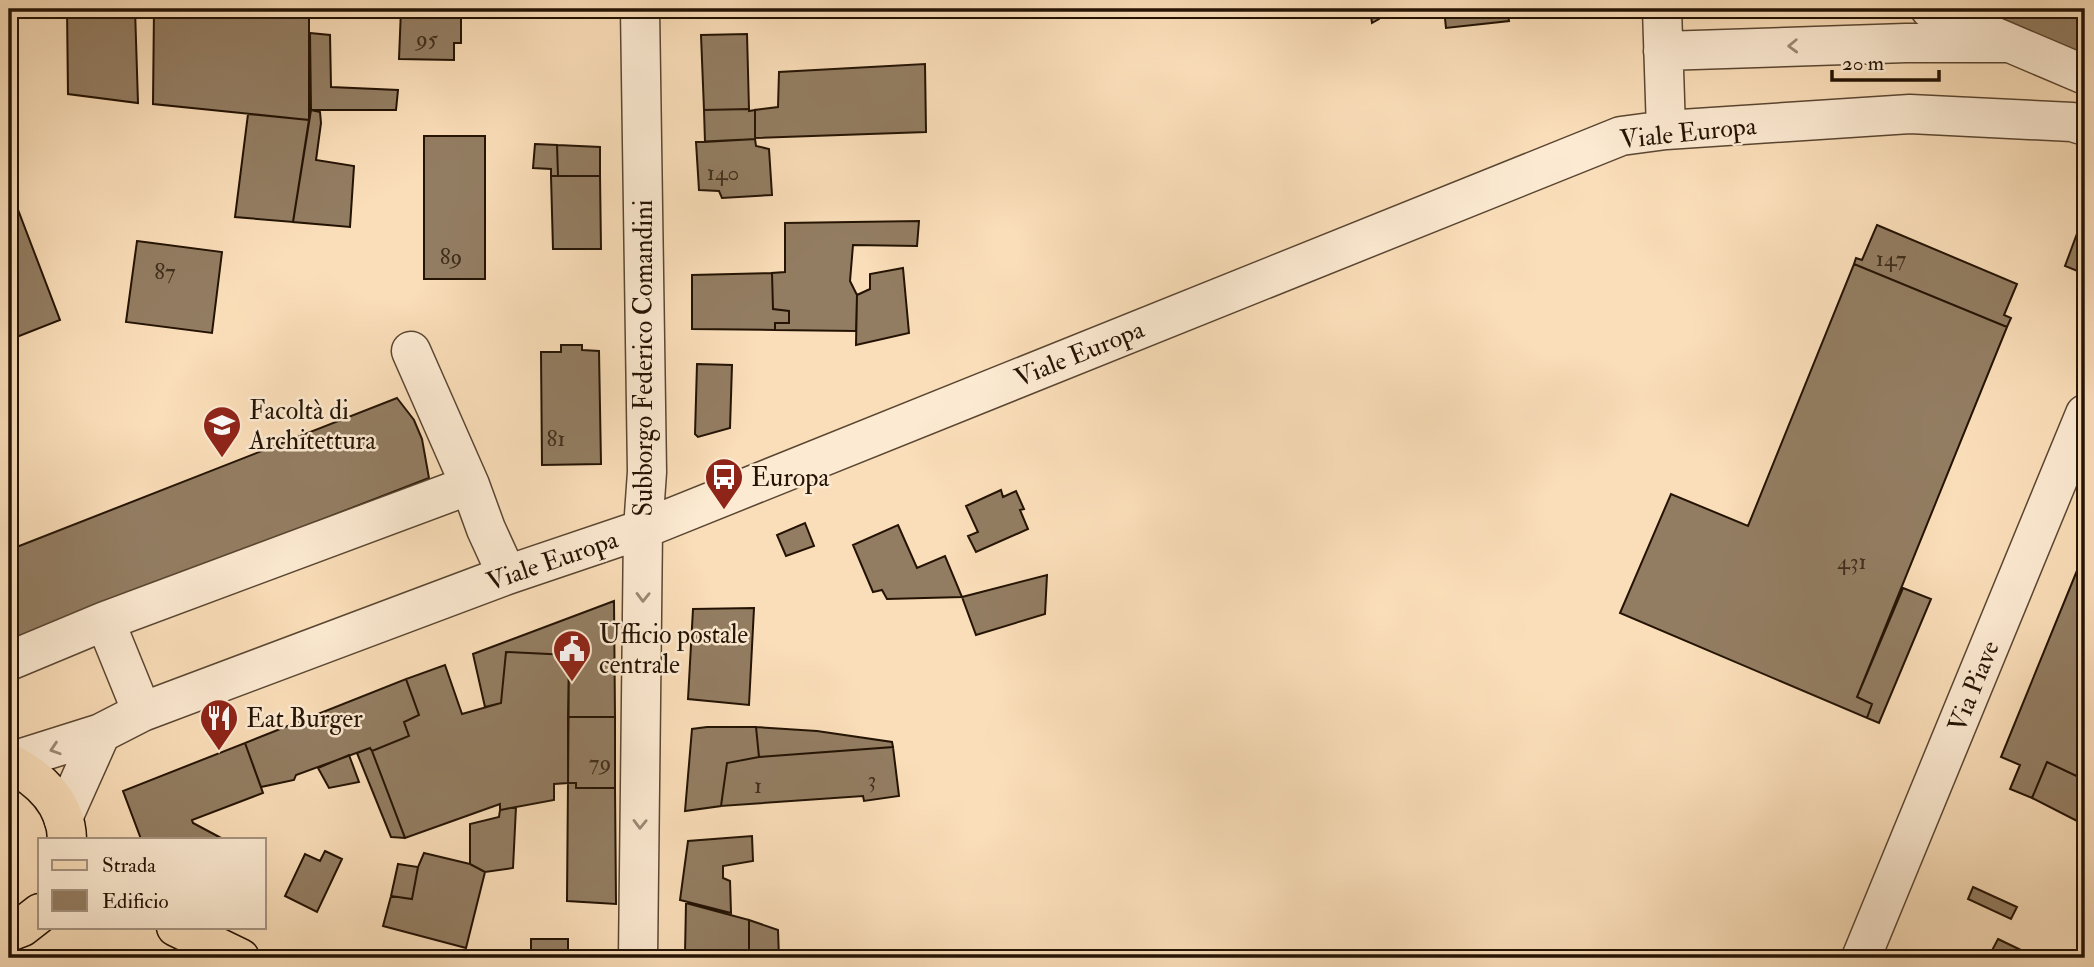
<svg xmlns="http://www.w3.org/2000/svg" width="2094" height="967" font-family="'IM FELL Double Pica',serif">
  <rect width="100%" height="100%" fill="#fadeb9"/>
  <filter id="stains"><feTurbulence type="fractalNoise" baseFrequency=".00286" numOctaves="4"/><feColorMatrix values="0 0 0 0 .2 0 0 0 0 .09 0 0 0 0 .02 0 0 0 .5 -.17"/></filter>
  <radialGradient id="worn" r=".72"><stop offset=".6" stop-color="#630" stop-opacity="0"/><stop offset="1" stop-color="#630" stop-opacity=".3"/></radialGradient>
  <path fill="#937d62" stroke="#241304" stroke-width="2" d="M67 9H135L138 103 68 94Z
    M154 9H309V120L153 104Z
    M401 9H461V43H454V60L399 59Z
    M822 9H921V13H822Z
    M1370 9H1378L1379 19 1372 23Z
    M1444 9H1507L1509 21 1446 28Z
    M1951 9H2085V66Z
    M310 33 330 35 331 87 398 90 396 110H311Z
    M747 34 749 109 704 110 701 35Z
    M925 64 926 132 755 138V110L778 107 779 72Z
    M749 109V111L755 110V139L705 142 704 110Z
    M311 110 320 112 321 123 316 160 354 166 350 227 293 222Z
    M248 114 309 120 293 222 235 217Z
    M424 136H485V279H424Z
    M755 139 756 146 769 149 772 195 722 198 719 191 699 190 696 142Z
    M535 144 557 145 558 176H551V169L533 168Z
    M557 145 600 147V176H558Z
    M551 176H600L601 249H553Z
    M9 186 60 320 9 340Z
    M2085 212V274L2065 266Z
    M919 221 917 246 853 245 850 281 857 295 856 331 775 330V323H789V311L773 309 772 273 785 272V223Z
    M1877 225 2017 284 2004 315 2011 318 2007 327 1854 264 1856 258 1862 260Z
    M137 241 222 252 212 333 126 322Z
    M1854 264 2007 327 1857 697 1872 704 1867 718 1620 613 1671 494 1748 526Z
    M903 268 909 333 856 345 857 295 870 289V274Z
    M772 273 773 309 789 311V323H775V330L692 329V275Z
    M561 345H582V350L599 351 601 464 542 465 541 352H561Z
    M697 364 732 365 730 428 698 437 695 434Z
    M397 398 414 420 422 439 429 478 9 641V550Z
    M1001 490 1003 497 1016 491 1024 509 1020 510 1028 529 976 552 968 536 978 532 966 506Z
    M805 523 814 546 786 556 777 535Z
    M898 525 917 568 945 556 962 597 887 599 882 590 873 592 853 545Z
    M2085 551V780L2047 762 2032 798 2010 789 2020 765 2001 757Z
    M1047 575 1045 614 976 635 962 597Z
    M1903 588 1931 599 1879 723 1867 718 1872 704 1857 697Z
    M614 601 615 717H568L569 655 506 652 501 703 485 707 473 654Z
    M754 608 749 705 688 699 693 609Z
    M506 652 569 655 568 783 554 784V800L500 810V804L405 838 372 751 409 736 404 722 419 715 406 679 445 665 462 714 501 703Z
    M406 679 419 715 404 722 409 736 372 751 370 748 296 775 294 780 261 787 245 743Z
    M568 717H615V788H576V783H568Z
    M707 727H756L759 757 727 763 721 806 685 811 692 729Z
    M756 727 817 731 892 742 893 747 759 757Z
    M245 743 263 793 192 820 193 823 223 839H141L123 791Z
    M893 747 899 796 864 801 863 796 721 806 727 763 759 757Z
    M370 748 372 751 405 838 391 837 357 753Z
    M349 755 359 782 329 788 318 768Z
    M2047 762 2085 780V825L2032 798Z
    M568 783H576V788H615L616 904 567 901Z
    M516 807 513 868 485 872 470 864V824L499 817 500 810Z
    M752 836 753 861 723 866V878L730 881 731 913 680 900 688 841Z
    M325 851 342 859 317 912 285 896 305 854 320 861Z
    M424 853 470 864 485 872 466 948 383 926 391 896 412 899 418 867Z
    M398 864 418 867 412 899 391 896Z
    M1973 887 2017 907 2011 919 1968 899Z
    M686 903 749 920V958H691V955L685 954Z
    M749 920 778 930 779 958H749Z
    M531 939H568V958H531Z
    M1998 939 2025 952 2021 958H1988Z"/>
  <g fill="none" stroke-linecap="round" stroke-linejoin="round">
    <path stroke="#cfb595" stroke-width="38" stroke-dasharray="38 19" stroke-linecap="butt" d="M2081 9 2085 10"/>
    <defs>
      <path id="minor" d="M1662 9 1666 130
        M1930 9 2085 75
        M1663 51 1906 43H2008
        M470 485 486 529 507 575
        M105 621 142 712
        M9 661 105 621 470 485 411 351
        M9 762 101 733 142 712 507 575 643 529 1621 136 1666 130 1910 114 2072 122 2085 126
        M63 818 101 733
        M638 958 643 529 647 472 640 9
        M1861 958 2085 414"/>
      <path id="major" d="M9 763C39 778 66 802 67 839
        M176 927 240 958
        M9 932 22 927 40 913"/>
    </defs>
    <use href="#minor" stroke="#5a4631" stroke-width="41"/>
    <use href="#major" stroke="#241304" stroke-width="41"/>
    <use href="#minor" stroke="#fcead2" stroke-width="38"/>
    <use href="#major" stroke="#fadeb9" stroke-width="38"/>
  </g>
  <defs><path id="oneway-chevron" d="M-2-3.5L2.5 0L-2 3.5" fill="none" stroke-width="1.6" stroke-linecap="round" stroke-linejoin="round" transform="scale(1.75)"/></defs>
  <g stroke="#9b8975">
    <use href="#oneway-chevron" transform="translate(1793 46) rotate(178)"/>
    <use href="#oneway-chevron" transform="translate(643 597) rotate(91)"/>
    <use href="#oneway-chevron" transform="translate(55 749) rotate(162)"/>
    <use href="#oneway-chevron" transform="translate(640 824) rotate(91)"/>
  </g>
  <defs>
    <symbol id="university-pin" viewBox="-11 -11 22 30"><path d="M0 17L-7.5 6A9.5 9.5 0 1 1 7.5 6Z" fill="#8f2418" stroke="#fcead2"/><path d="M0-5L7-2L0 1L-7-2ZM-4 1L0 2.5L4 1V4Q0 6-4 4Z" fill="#fff"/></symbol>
    <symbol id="bus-pin" viewBox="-11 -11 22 30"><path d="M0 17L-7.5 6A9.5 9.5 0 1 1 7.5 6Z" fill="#8f2418" stroke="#fcead2"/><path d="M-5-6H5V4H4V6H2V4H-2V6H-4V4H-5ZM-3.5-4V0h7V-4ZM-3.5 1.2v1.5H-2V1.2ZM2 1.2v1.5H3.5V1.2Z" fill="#fff"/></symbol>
    <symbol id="civic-pin" viewBox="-11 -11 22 30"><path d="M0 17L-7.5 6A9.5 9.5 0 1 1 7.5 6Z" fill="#8f2418" stroke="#fcead2"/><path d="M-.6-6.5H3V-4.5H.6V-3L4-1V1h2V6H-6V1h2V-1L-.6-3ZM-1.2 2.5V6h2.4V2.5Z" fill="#fff"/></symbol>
    <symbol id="restaurant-pin" viewBox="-11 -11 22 30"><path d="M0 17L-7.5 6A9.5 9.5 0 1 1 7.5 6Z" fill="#8f2418" stroke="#fcead2"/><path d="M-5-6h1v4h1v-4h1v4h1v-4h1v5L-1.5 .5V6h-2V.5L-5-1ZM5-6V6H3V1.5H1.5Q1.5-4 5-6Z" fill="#fff"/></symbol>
  </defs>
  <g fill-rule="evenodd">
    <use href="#university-pin" x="200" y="403" width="44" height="60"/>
    <use href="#bus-pin" x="702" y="455" width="44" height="60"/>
    <use href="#civic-pin" x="550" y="627" width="44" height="60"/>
    <use href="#restaurant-pin" x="197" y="696" width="44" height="60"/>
  </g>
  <g text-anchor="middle" stroke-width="5" stroke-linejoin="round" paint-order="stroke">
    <g font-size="23" fill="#402e1c">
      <text x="427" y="46">95</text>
      <text x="723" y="180">140</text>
      <text x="451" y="264">89</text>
      <text x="1891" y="266">147</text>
      <text x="165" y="279">87</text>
      <text x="556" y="446">81</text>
      <text x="1852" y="569">431</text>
      <text x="600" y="770">79</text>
      <text x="872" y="787">3</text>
      <text x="758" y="793">1</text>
    </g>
    <g font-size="26" fill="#241304" stroke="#fcead2">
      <text transform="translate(1688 132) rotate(-6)" y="9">Viale Europa</text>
      <text transform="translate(1079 353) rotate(-22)" y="9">Viale Europa</text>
      <text transform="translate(643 358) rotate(-90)" y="9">Subborgo Federico Comandini</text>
      <text transform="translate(552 560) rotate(-19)" y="9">Viale Europa</text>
      <text transform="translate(1973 686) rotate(-68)" y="9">Via Piave</text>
    </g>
    <g font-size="26" fill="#241304" stroke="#fcead2" text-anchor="start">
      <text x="249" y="419">Facoltà di<tspan x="249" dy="30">Architettura</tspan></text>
      <text x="751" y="486">Europa</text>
      <text x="599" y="643">Ufficio postale<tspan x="599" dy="30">centrale</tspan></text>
      <text x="246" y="727">Eat Burger</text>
    </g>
  </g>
  <rect width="2094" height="967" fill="none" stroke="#fadeb9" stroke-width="35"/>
  <rect x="10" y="10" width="2073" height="946" fill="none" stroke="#241304" stroke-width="3.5"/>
  <rect x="18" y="18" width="2059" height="932" fill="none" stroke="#241304" stroke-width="2"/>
  <rect x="38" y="838" width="228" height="91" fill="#fcead2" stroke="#a69480" stroke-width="2"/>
  <rect x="52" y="860" width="35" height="10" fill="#fadeb9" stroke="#a69480" stroke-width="2"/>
  <text x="102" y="872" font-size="21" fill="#241304">Strada</text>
  <rect x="52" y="890" width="35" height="21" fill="#937d62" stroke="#a69480" stroke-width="2"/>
  <text x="102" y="908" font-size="21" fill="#241304">Edificio</text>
  <path d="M1832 70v10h107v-10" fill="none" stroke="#241304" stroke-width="3.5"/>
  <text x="1842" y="70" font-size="21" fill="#241304" stroke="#fcead2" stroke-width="5" paint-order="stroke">20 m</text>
  <rect width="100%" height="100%" filter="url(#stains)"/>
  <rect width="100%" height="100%" fill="url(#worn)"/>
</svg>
